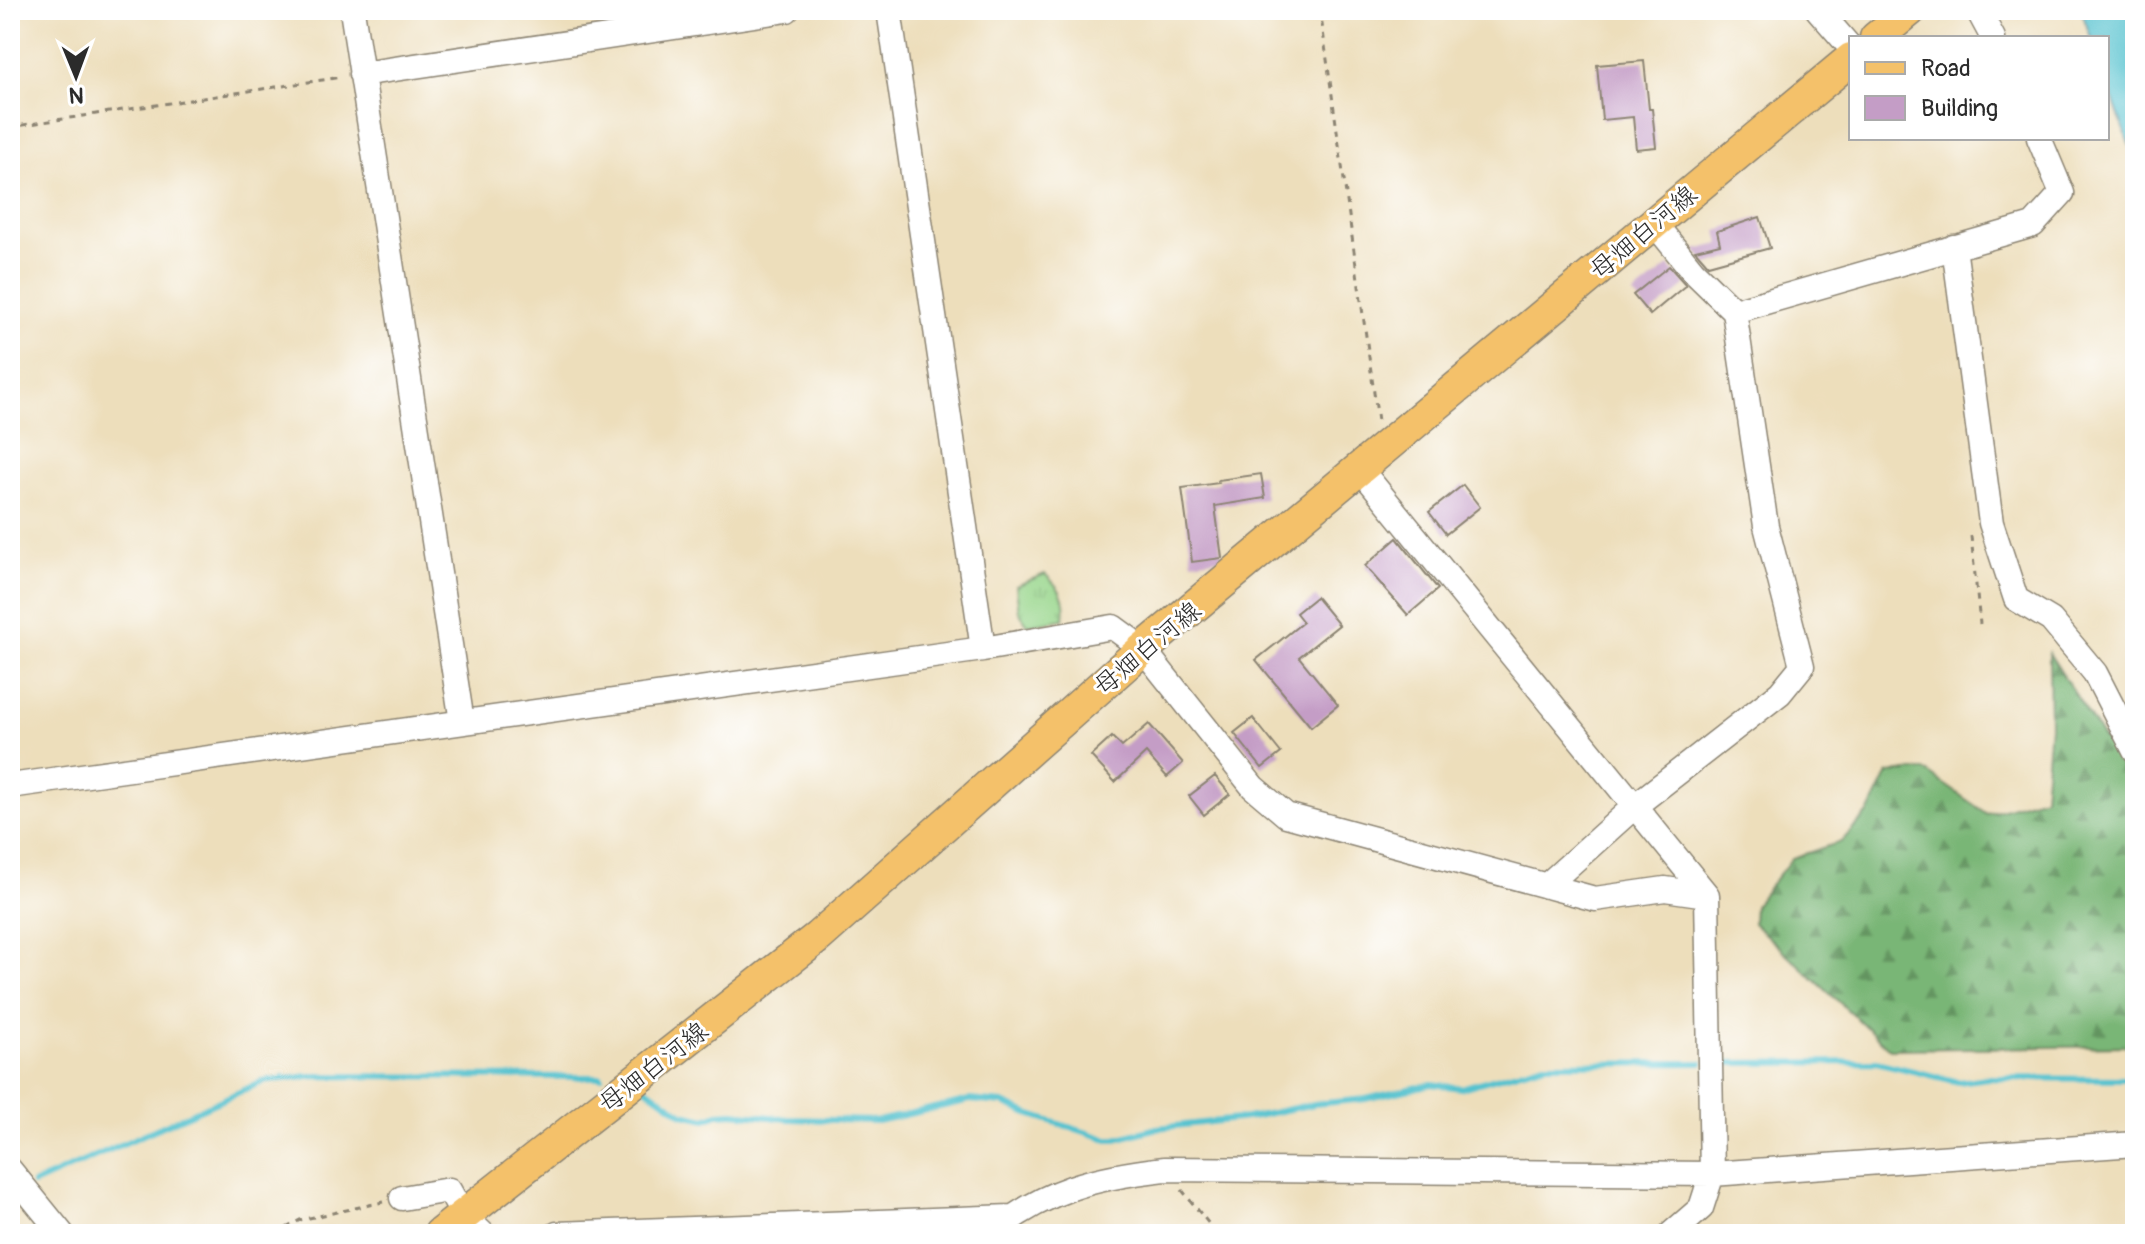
<svg xmlns="http://www.w3.org/2000/svg" width="2145" height="1244" font-family="Pangolin,'Klee One',sans-serif">
  <defs>
    <pattern id="grass-tufts" width="24" height="20" patternUnits="userSpaceOnUse" patternTransform="scale(2)"><rect width="24" height="20" fill="#97d58a"/><path d="M3 7l-1-3M5 7V3M7 7l1-3M15 17l-1-3M17 17v-4M19 17l1-3" fill="none" stroke="#82b777"/></pattern>
    <pattern id="forest-firs" width="22" height="20" patternUnits="userSpaceOnUse" patternTransform="scale(2)"><rect width="22" height="20" fill="#79b676"/><path d="M5 1l3.5 6h-7zM16 11l3.5 6h-7z" fill="#639461"/></pattern>
  </defs>
  <rect width="100%" height="100%" fill="#fff"/>
  <filter id="ink" filterUnits="userSpaceOnUse"><feTurbulence type="fractalNoise" baseFrequency=".0125" numOctaves="2"/><feDisplacementMap in="SourceGraphic" scale="16" xChannelSelector="R" yChannelSelector="G"/><feConvolveMatrix kernelMatrix="1 2 1 2 8 2 1 2 1" color-interpolation-filters="sRGB"/></filter>
  <filter id="wash" filterUnits="userSpaceOnUse"><feTurbulence type="fractalNoise" baseFrequency=".006" numOctaves="4" result="noise"/><feDisplacementMap in="SourceGraphic" scale="32" xChannelSelector="R" yChannelSelector="G"/><feGaussianBlur stdDeviation="1.8" result="paint"/><feColorMatrix in="noise" values="0 0 0 0 0 0 0 0 0 0 0 0 0 0 0 0 0 1.4 0 .05"/><feComposite in="paint" operator="in"/></filter>
  <g filter="url(#wash)">
    <rect width="100%" height="100%" fill="#eddebb"/>
    <path fill="url(#grass-tufts)" stroke="#61805a" stroke-width="2" d="M1045 574C1060 588 1067 598 1064 619L1028 625 1019 612 1016 586Z"/>
    <path fill="url(#forest-firs)" stroke="#527050" stroke-width="2" d="M2049 653 2103 738 2135 768V1046L1890 1049 1753 923 1754 906 1792 858 1841 842 1869 812 1888 773 1924 770 1987 814 2044 797 2050 726Z"/>
    <path fill="#56c2cf" stroke="#40767d" stroke-width="2" d="M2081 10H2126L2135 23V161L2107 82V38H2091Z"/>
    <g fill="none" stroke-linecap="round" stroke-linejoin="round">
      <path stroke="#56c2cf" stroke-width="6" d="M1719 1063 1876 1062 1959 1082 1987 1078 2135 1079
        M645 1087 683 1114 706 1119 718 1114 733 1113 788 1119 878 1121 970 1100 1003 1103 1028 1114 1107 1139H1116L1157 1128 1247 1118 1314 1104 1366 1099 1432 1084 1461 1088 1545 1064 1701 1063
        M33 1184 264 1081 310 1076 601 1077"/>
    </g>
    <g id="blocks">
      <path fill="#c49dc6" d="M1644 61 1649 109H1652L1656 147 1636 149 1633 117 1602 120 1597 65Z
        M1760 217 1770 248 1708 265 1695 250 1720 244 1717 231Z
        M1669 266 1686 285 1650 315 1633 295Z
        M1261 474 1265 498 1215 506 1222 558 1192 562 1182 488 1219 483 1218 480Z
        M1463 485 1480 507 1446 534 1429 512Z
        M1397 538 1438 589 1408 615 1365 566Z
        M1316 597 1339 625 1299 657 1338 705 1311 727 1256 660 1303 622 1296 613Z
        M1253 718 1281 753 1262 768 1234 733Z
        M1149 724 1183 763 1167 777 1146 753 1115 782 1091 756 1112 737 1122 747Z
        M1215 776 1230 794 1204 815 1189 796Z"/>
    </g>
  </g>
  <g filter="url(#ink)">
    <use href="#blocks" fill-opacity="0" stroke="#8c8473" stroke-width="2"/>
    <g fill="none" stroke-linecap="round" stroke-linejoin="round">
      <defs>
        <path id="minor" d="M352 10 462 722
          M889 10 983 649
          M1818 10 1851 48
          M1978 10 1993 38
          M361 74 787 10
          M1954 247 1991 523 2016 599 2051 620 2095 673 2135 751
          M1734 311 2033 225 2062 193 2039 138
          M1361 470 1707 895 1712 1174 1701 1208 1671 1234
          M10 786 983 649 1113 627 1143 649 1253 787 1286 815 1595 899 1665 889 1707 895
          M1546 886 1636 805 1780 693 1802 666 1766 526 1734 311 1693 271 1654 223
          M10 1170 62 1234
          M402 1198 449 1190 463 1215 483 1234
          M557 1234 1011 1217
          M990 1234C1046 1189 1095 1177 1165 1169L1712 1174 2135 1144"/>
        <path id="major" d="M1876 38 1910 10
          M440 1234 818 937 1143 649 1851 59"/>
      </defs>
      <use href="#minor" stroke="#8c8473" stroke-width="27"/>
      <use href="#major" stroke="#8c8473" stroke-width="35"/>
      <path stroke="#8c8473" stroke-width="3" stroke-dasharray="6 6" stroke-linecap="butt" d="M1320 10 1378 421
        M10 127 342 77
        M1971 536 1980 624
        M1182 1190 1217 1234
        M276 1234 300 1220 383 1202"/>
      <use href="#minor" stroke="#fff" stroke-width="24"/>
      <use href="#major" stroke="#f4c16a" stroke-width="32"/>
    </g>
  </g>
  <g text-anchor="middle" stroke-width="6" stroke-linejoin="round" paint-order="stroke">
    <g font-size="26" fill="#2b2b2b" stroke="#fff">
      <text transform="translate(1643 232) rotate(-40)" y="9">母畑白河線</text>
      <text transform="translate(1147 648) rotate(-40)" y="9">母畑白河線</text>
      <text transform="translate(653 1067) rotate(-38)" y="9">母畑白河線</text>
    </g>
  </g>
  <rect width="2145" height="1244" fill="none" stroke="#fff" stroke-width="40"/>
  <rect x="1849" y="36" width="260" height="104" fill="#ffffff" stroke="#aaaaaa" stroke-width="2"/>
  <rect x="1865" y="62" width="40" height="12" fill="#f4c16a" stroke="#aaaaaa" stroke-width="2"/>
  <text x="1921" y="76" font-size="24" fill="#2b2b2b">Road</text>
  <rect x="1865" y="96" width="40" height="24" fill="#c49dc6" stroke="#aaaaaa" stroke-width="2"/>
  <text x="1921" y="116" font-size="24" fill="#2b2b2b">Building</text>
  <g transform="translate(76 76) rotate(179)" stroke="#ffffff" stroke-width="6" paint-order="stroke">
  <path d="M0-6L14 30L0 20L-14 30Z" fill="#2b2b2b"/>
  <text y="-12" font-size="22" font-weight="bold" text-anchor="middle" fill="#2b2b2b">N</text>
  </g>
</svg>
